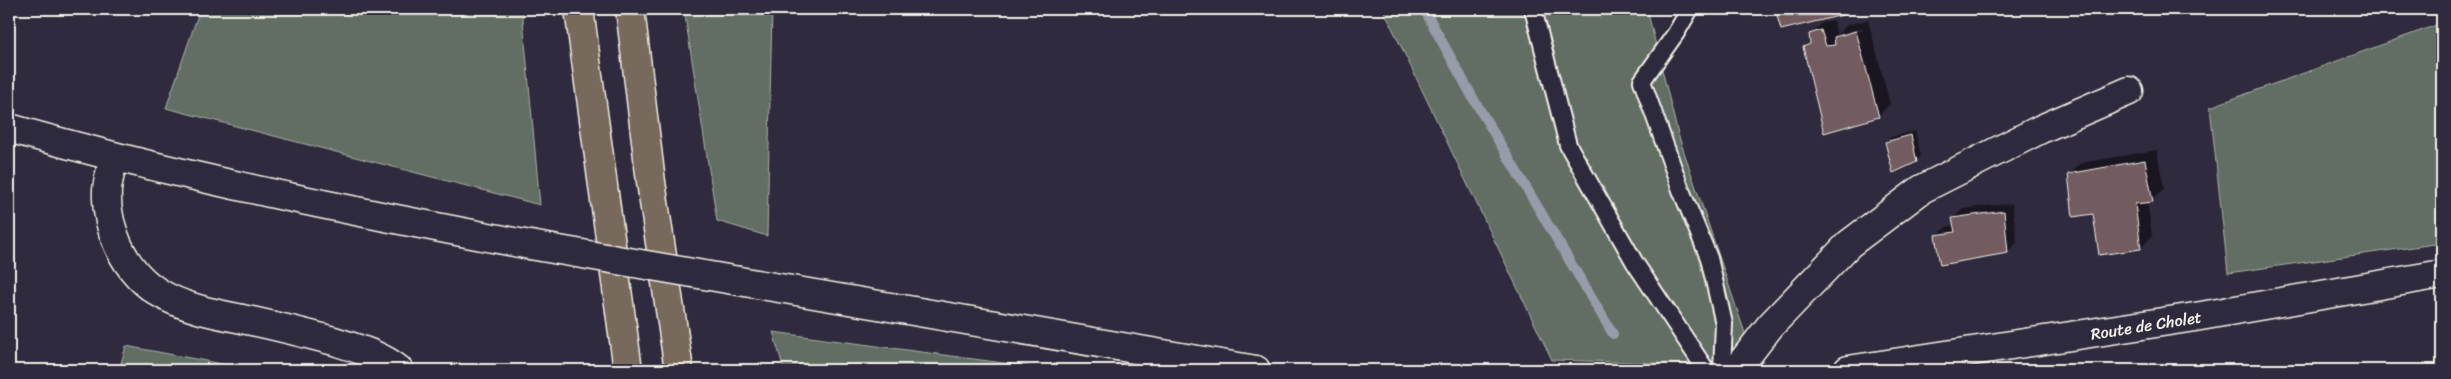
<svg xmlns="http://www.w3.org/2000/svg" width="2451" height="379" font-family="Sriracha,sans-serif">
  <rect width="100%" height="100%" fill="#2f2a3d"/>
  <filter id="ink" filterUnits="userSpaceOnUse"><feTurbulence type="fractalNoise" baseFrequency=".02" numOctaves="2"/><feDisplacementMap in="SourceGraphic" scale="10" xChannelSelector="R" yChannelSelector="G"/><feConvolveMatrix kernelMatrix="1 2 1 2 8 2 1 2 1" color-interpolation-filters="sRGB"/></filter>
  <g filter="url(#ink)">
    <path fill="#626e63" stroke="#abb0a6" d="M200 9H522L540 205 166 108Z
      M684 9H772L767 236 717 221Z
      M1383 9H1647L1678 134 1756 366 1552 360Z
      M2442 23V243L2228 273 2210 107Z
      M773 332 1055 370H784Z
      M126 346 254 370H119Z"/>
    <path fill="#0007" fill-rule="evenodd" d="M1777 9H1853L1850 12 1782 29Z
      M1833 20 1837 35 1847 25 1868 20 1890 104 1878 116 1804 47 1811 40V34L1822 23ZM1862 28 1863 30 1842 36 1846 32Z
      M1915 131 1921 156 1916 161 1886 142 1891 137Z
      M2157 150 2164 189 2152 200 2147 201 2152 236 2141 248 2100 254 2094 213 2069 175 2081 163Z
      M2012 203 2017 243 2008 252 1937 236 1946 227 1955 225 1954 218 1963 209Z"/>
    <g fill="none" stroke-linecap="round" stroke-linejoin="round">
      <path stroke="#969caa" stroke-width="10" d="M1424 9 1473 98 1613 334"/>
    </g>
    <path fill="#725c60" stroke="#f4f1e8" d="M1775 9H1850L1851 13 1781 30Z
      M1821 30 1826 46 1835 45 1834 37 1856 31 1879 117 1824 133 1803 47 1810 44 1809 34Z
      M1911 135 1917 162 1893 173 1885 142Z
      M2145 160 2153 202 2135 204 2141 249 2099 255 2093 214 2073 217 2068 174Z
      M2004 211 2008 253 1940 265 1935 235 1955 232 1952 218Z"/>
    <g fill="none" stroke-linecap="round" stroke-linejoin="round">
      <defs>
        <path id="service" d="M1533 9 1568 145 1635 263 1706 370
          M1690 9 1676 33 1642 81 1681 190 1709 258 1724 324 1722 370"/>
        <path id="minor" d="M114 157C112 167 108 179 107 190 106 208 111 229 118 245 143 300 189 308 242 319 273 325 304 333 334 341 356 348 381 355 399 370
          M1736 370 1770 326 1849 244 1922 189 2041 129 2129 91"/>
        <path id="secondary" d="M9 128C180 177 355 212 530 245
          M739 281 1256 370
          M1848 370 2195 317 2442 274"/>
        <path id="motorway" d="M579 9 628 370
          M630 9 651 182 679 370"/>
      </defs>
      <use href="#service" stroke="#f4f1e8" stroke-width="20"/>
      <use href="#minor" stroke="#f4f1e8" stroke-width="31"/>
      <use href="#secondary" stroke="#f4f1e8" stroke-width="31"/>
      <use href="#motorway" stroke="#f4f1e8" stroke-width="31"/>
      <use href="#service" stroke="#2f2a3d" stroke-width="16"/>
      <use href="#minor" stroke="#2f2a3d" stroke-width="28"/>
      <use href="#secondary" stroke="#2f2a3d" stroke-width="28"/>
      <use href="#motorway" stroke="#77695c" stroke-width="28"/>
      <defs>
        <path id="secondary-bridge" d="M530 245 739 281"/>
      </defs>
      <use href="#secondary-bridge" stroke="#f4f1e8" stroke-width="31" stroke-linecap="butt"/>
      <use href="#secondary-bridge" stroke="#2f2a3d" stroke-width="28"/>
    </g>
  </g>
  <g text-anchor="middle" stroke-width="4.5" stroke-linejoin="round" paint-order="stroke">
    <g font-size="16" fill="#f4f1e8" stroke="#2f2a3d">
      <text transform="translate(2146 325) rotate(-9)" y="6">Route de Cholet</text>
    </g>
  </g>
  <rect width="2451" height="379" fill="none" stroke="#2f2a3d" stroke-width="30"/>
  <rect x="15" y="15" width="2421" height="349" fill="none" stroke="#f4f1e8" stroke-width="2" filter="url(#ink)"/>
</svg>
